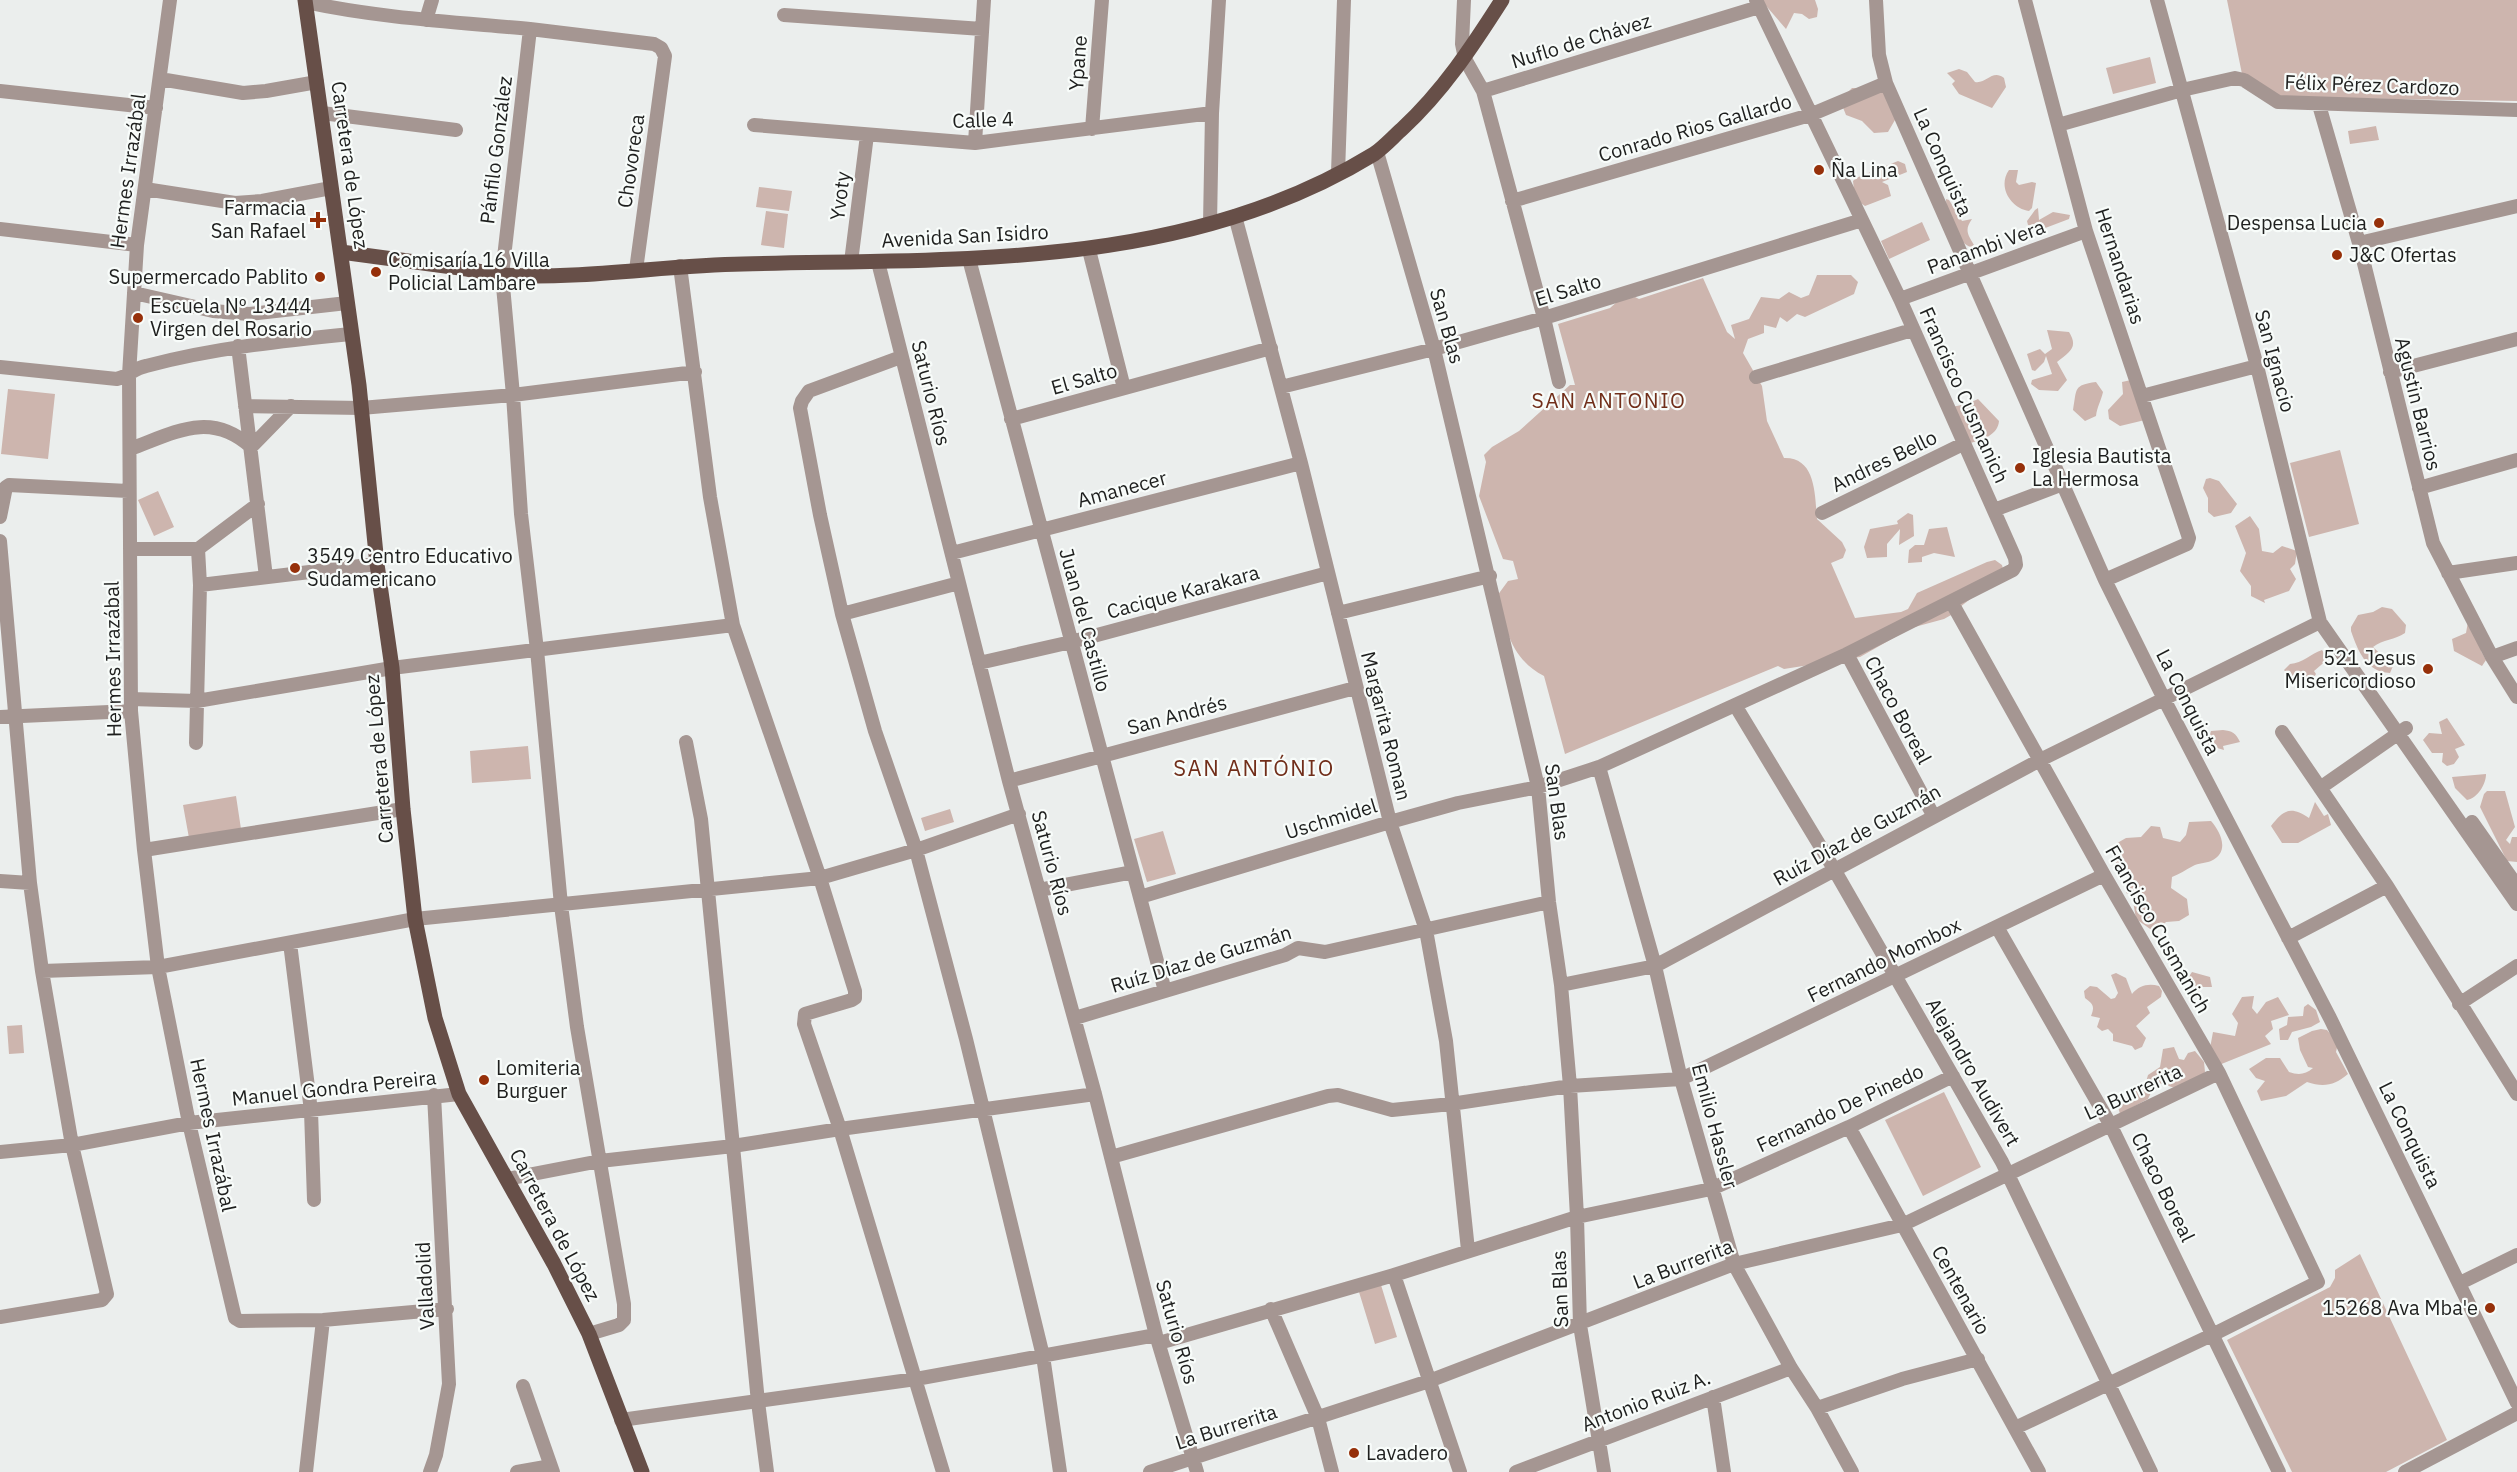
<svg xmlns="http://www.w3.org/2000/svg" width="2517" height="1472" font-family="'IBM Plex Sans',sans-serif">
  <rect width="100%" height="100%" fill="#ebeeed"/>
  <path fill="#cdb5ae" d="M1761 0H1815L1818 9 1817 17 1809 19 1802 14 1794 13 1786 29Z
    M2227 0H2517V101L2268 97 2242 74Z
    M2150 57 2156 83 2113 94 2106 68Z
    M1959 69 1967 72 1975 82C1987 84 1992 69 2004 78L2006 87 1992 108 1959 94 1952 84 1955 81 1947 73Z
    M1852 88H1881L1899 113 1888 132 1874 133 1862 121 1846 115 1840 100Z
    M2376 126 2379 140 2350 144 2348 131Z
    M1898 161 1905 164 1907 172 1882 182 1888 185 1891 196 1865 206 1855 199 1853 181 1856 178Z
    M2009 170H2018L2016 182 2019 185 2032 182 2036 183 2032 208 2029 211C2011 208 1997 187 2009 170Z
    M759 187 792 191 789 211 756 207Z
    M1946 199 1949 200 1962 221 1972 219C1964 230 1968 235 1974 245L1971 247C1956 243 1946 213 1946 199Z
    M2038 208 2039 220 2053 212 2070 215 2069 219 2040 230 2028 225 2027 221 2035 210Z
    M766 211 788 214 784 248 761 245Z
    M1922 222 1930 240 1889 259 1881 241Z
    M1817 275H1851L1858 282 1854 294 1805 317 1797 314 1787 322 1780 317 1776 328 1764 325V333L1748 339 1743 353 1762 386 1767 421 1784 458C1816 457 1815 495 1817 519L1842 542 1846 550 1843 558 1831 563 1855 618 1901 612 1908 609 1917 593 1987 562 1995 560 2002 565 2004 573 1960 607V610L1944 619 1911 628 1860 657 1784 669 1778 666 1565 754 1544 676C1511 659 1506 629 1497 596L1508 581 1518 579 1513 561 1503 559 1479 496 1486 462 1484 455 1492 447 1519 431 1570 385H1575L1558 324 1610 308 1618 301 1635 297 1639 299 1703 278 1727 332 1735 339 1731 325 1749 319 1761 297 1779 299 1789 292 1801 298 1809 295Z
    M2047 330 2069 332C2079 348 2069 352 2057 362L2067 380 2058 391 2039 390 2031 384 2032 380 2052 374 2046 356 2044 362 2035 371 2032 370 2027 354 2040 349 2045 354 2052 349Z
    M2131 380 2145 420 2120 426 2109 419 2108 410 2123 394 2122 382Z
    M2096 382 2103 392C2101 401 2097 407 2096 416L2085 421 2073 410C2077 389 2073 385 2096 382Z
    M8 389 55 394 48 459 1 454Z
    M1978 399 1999 421C1998 435 1982 440 1970 443L1946 408 1967 404Z
    M2340 450 2359 524 2309 537 2290 463Z
    M2210 478 2219 481 2237 504 2231 513 2214 517 2208 512V498L2203 488 2206 479Z
    M158 491 174 527 154 536 138 500Z
    M1908 513 1913 515 1914 536 1899 545 1900 529 1887 544V557L1867 558 1864 547 1870 529 1898 524 1897 521Z
    M2250 516 2259 529 2262 551 2273 553 2282 546 2297 551 2295 564 2290 569 2296 579 2289 591 2264 600 2265 603 2251 596V586L2240 571 2246 553 2235 526Z
    M1947 527 1955 557 1934 553 1922 557V562L1908 563 1909 550 1915 545H1924L1929 529Z
    M2382 607 2392 609 2406 625 2405 633C2395 640 2383 639 2373 647L2393 666 2390 673C2366 672 2358 651 2351 631V627L2358 615 2373 612Z
    M2469 616 2490 642 2481 651 2486 660 2482 666 2454 651 2452 639 2466 633Z
    M2322 650 2328 659 2314 671 2316 674 2311 682 2304 676 2291 679 2284 670 2290 664C2303 663 2310 654 2322 650Z
    M2447 718 2465 745 2455 749 2459 757 2454 764 2447 766 2442 762 2443 753H2432L2423 740 2429 733 2442 734 2439 722Z
    M2223 730C2232 731 2236 733 2240 742L2223 746 2224 750 2207 745 2211 731Z
    M528 746 531 779 472 783 470 751Z
    M2486 774C2486 784 2478 798 2467 800L2455 788 2452 777Z
    M2487 791H2505L2515 827 2506 840 2510 844 2512 837H2517V862L2507 861 2480 807 2484 794Z
    M236 796 241 829 189 838 183 805Z
    M2315 802 2324 816 2328 814 2331 825 2298 843H2282L2271 826C2284 809 2291 806 2309 818Z
    M950 809 954 822 925 831 921 818Z
    M2211 821C2220 831 2231 852 2211 861 2206 863 2198 863 2193 866 2185 870 2180 874 2172 877L2171 888 2187 899 2189 915 2179 921 2166 922 2159 929 2153 931 2136 919 2132 895 2126 893 2130 874C2118 866 2111 861 2112 846L2126 838 2141 837 2151 826 2160 827 2163 838 2180 842 2186 835 2189 822Z
    M1163 831 1176 874 1147 882 1134 839Z
    M2192 972 2210 977 2212 987H2201L2195 998 2188 997 2191 986 2188 978Z
    M2116 973 2126 978 2132 994C2139 985 2149 983 2159 986L2162 991 2161 997 2147 1007 2150 1013 2136 1026 2146 1038 2142 1047 2135 1050 2132 1046 2113 1041V1034L2108 1029 2102 1031 2097 1027 2100 1018 2091 1016C2095 1006 2093 1004 2085 998L2084 991 2090 986 2097 987 2111 999 2115 998 2118 993 2111 975Z
    M2254 996 2252 1008 2257 1014 2266 1002 2278 997 2289 1015 2271 1021 2273 1029 2265 1036 2271 1044 2219 1065 2216 1055 2210 1048 2213 1032 2235 1036 2238 1023 2232 1014 2242 997Z
    M2308 1004 2316 1010 2320 1022 2311 1027 2292 1032 2288 1040H2280L2279 1029 2287 1025 2288 1017 2303 1016 2304 1007Z
    M22 1025 24 1053 9 1054 7 1026Z
    M2321 1029 2327 1030 2338 1043 2336 1052 2348 1074C2335 1085 2324 1088 2307 1082L2286 1096 2261 1101 2257 1091 2265 1081 2256 1078 2249 1069 2266 1058H2280L2289 1072C2298 1075 2305 1075 2313 1068L2308 1067 2300 1050 2298 1038 2312 1031Z
    M2174 1047 2179 1059 2184 1060 2188 1053 2195 1051 2204 1062 2205 1072 2198 1079 2175 1088 2156 1082 2148 1099 2120 1114 2116 1100 2128 1097 2135 1085 2146 1082 2148 1075 2160 1067 2163 1049Z
    M1944 1092 1981 1167 1923 1196 1885 1120Z
    M2360 1254 2447 1440 2386 1472H2292L2227 1340 2330 1287 2335 1278V1270Z
    M1381 1285 1397 1337 1375 1344 1359 1292Z"/>
  <g fill="none" stroke-linecap="round" stroke-linejoin="round">
    <path stroke="#a59692" stroke-width="14" d="M170 0 137 245 129 375 131 711 144 850 158 967 189 1123 235 1318 240 1321 323 1320 447 1309
      M1464 0 1462 44 1465 59 1483 91 1544 318 1559 382
      M1876 0 1879 55 1886 83 2105 580 2164 699 2330 1018 2517 1403
      M2025 0 2086 231 2189 538 2187 544 2105 580
      M2157 0 2257 366 2320 622 2517 904
      M305 2C379 18 455 22 530 29L502 275 513 395 521 514 537 650 561 905 577 1027 624 1304V1320L619 1325 589 1334
      M784 15 982 29
      M426 20 432 0
      M530 29 654 44 661 48 665 56 636 270
      M160 79 243 93 266 91 317 82
      M0 91 156 108
      M1483 91 1759 7
      M2319 105 2359 243 2433 543 2492 657 2517 697
      M322 113 456 130
      M754 125 975 143 1212 113
      M2058 125 2182 90 2235 78 2244 80 2278 102 2517 110
      M1092 129 1102 0
      M975 143 984 0
      M1377 152 1434 349 1538 787 1549 902 1561 985 1570 1086 1577 1217 1580 1325 1604 1472
      M1338 173 1344 0
      M145 189 235 203 262 201 331 188
      M1512 201 1810 115 1886 83
      M1235 216 1301 463 1390 822 1426 930 1446 1041 1468 1250
      M1210 224 1212 113 1219 0
      M0 229 137 245
      M2359 243 2517 206
      M1089 250 1124 388
      M969 259 1165 991
      M851 262 867 135
      M878 262 1009 781 1095 1094 1156 1335 1197 1472
      M680 266 710 497 733 625 820 878 855 991V998L852 1000 805 1014 804 1024 840 1129 943 1472
      M134 293 213 311 249 314 347 303
      M1900 299 2086 231
      M238 346 266 577
      M901 357 809 391 802 401 800 408 820 515 842 614 875 731 916 850 966 1039 1043 1356 1060 1472
      M0 367 117 379C128 376 135 368 146 366 213 348 282 341 351 334
      M2390 372 2517 339
      M1756 377 1912 330
      M1281 387 1434 349 1544 318 1862 220
      M2142 396 2257 366
      M245 406 361 408 513 395 695 372
      M1011 419 1271 348
      M130 449C174 433 210 410 251 447L291 406
      M2419 488 2517 460
      M1994 510 2063 484
      M1822 513 1963 444
      M0 517 6 487 9 485 128 491
      M0 541 30 883 42 971 72 1145 107 1294 102 1300 0 1317
      M130 549H198L258 504
      M952 553 1301 463
      M2448 573 2517 563
      M200 585 377 564
      M1952 603 2104 875 2219 1073 2318 1282 2214 1334 2015 1428
      M1338 613 1490 576
      M842 614 959 583
      M1847 654 1933 815
      M2492 657 2517 648
      M979 663 1071 642 1328 573
      M131 699 197 701 392 668 733 625
      M1735 705 1831 864 2002 1162 2151 1472
      M0 717 131 711
      M2282 732 2387 886 2517 1094
      M686 742 701 819 758 1402 767 1472
      M196 743 200 585 198 549
      M1599 767 1655 966 1681 1079 1734 1264 1791 1368 1817 1408 1852 1472
      M1009 781 1355 688
      M2320 788 2406 728
      M2472 822 2517 886
      M144 850 403 809
      M0 881 30 883
      M1039 890 1133 872
      M1140 897 1390 822 1458 803 1538 787 1599 767 1847 654 2013 570 2016 565 2015 558 1900 299 1756 0
      M1997 927 2110 1124 2279 1472
      M2288 938 2387 886
      M290 943 311 1111 314 1200
      M42 971 158 967 415 919 820 878 916 850 1019 814
      M1561 985 1655 966 2040 760 2320 622
      M2459 1004 2517 966
      M1075 1018 1285 955 1298 948 1325 952 1549 902
      M1849 1127 2039 1472
      M0 1152 72 1145 189 1123 459 1094
      M1111 1157 1328 1096 1338 1095 1392 1110 1451 1104 1570 1086 1681 1079 2104 875
      M507 1179 600 1161 733 1146 840 1129 1095 1094
      M1394 1275 1460 1472
      M2460 1283 2517 1255
      M1271 1309 1318 1418 1332 1472
      M1159 1343 1394 1275 1577 1217 1711 1189 1849 1127 1953 1076
      M523 1386 553 1472
      M1713 1397 1724 1472
      M1817 1408 1902 1379 1978 1359
      M621 1420 916 1379 1156 1335
      M306 1472 323 1320
      M430 1472 436 1455 449 1384 434 1095
      M517 1472 551 1466
      M1150 1472 1429 1381 1734 1264 1902 1225 2219 1073
      M1516 1472 1791 1368
      M2405 1472 2517 1413"/>
    <path stroke="#674f48" stroke-width="15" d="M305 0 359 385 377 564 392 668 403 809 415 919 435 1018 459 1094 554 1264 589 1334 642 1472
      M341 252C381 257 420 263 460 268 474 270 489 274 503 275 580 280 665 265 743 264 958 258 1183 271 1374 154 1384 147 1393 137 1402 129 1443 91 1472 47 1502 0"/>
  </g>
  <g fill="#96300a" stroke="#f8fcfa" stroke-width="2">
    <circle cx="1819" cy="170" r="6"/>
    <path d="M315 211h6v6h6v6h-6v6h-6v-6h-6v-6h6z"/>
    <circle cx="2379" cy="223" r="6"/>
    <circle cx="2337" cy="255" r="6"/>
    <circle cx="376" cy="272" r="6"/>
    <circle cx="320" cy="277" r="6"/>
    <circle cx="138" cy="318" r="6"/>
    <circle cx="2020" cy="468" r="6"/>
    <circle cx="295" cy="568" r="6"/>
    <circle cx="2428" cy="669" r="6"/>
    <circle cx="484" cy="1080" r="6"/>
    <circle cx="2490" cy="1308" r="6"/>
    <circle cx="1354" cy="1453" r="6"/>
  </g>
  <g text-anchor="middle" stroke-width="4.5" stroke-linejoin="round" paint-order="stroke">
    <g font-size="20" fill="#1e1f1e" stroke="#f8fcfa">
      <text transform="translate(1581 41) rotate(-17)" y="7">Nuflo de Chávez</text>
      <text transform="translate(1078 63) rotate(-86)" y="7">Ypane</text>
      <text transform="translate(2372 85) rotate(2)" y="7">Félix Pérez Cardozo</text>
      <text transform="translate(983 120) rotate(-2)" y="7">Calle 4</text>
      <text transform="translate(1695 128) rotate(-16)" y="7">Conrado Rios Gallardo</text>
      <text transform="translate(496 150) rotate(-83)" y="7">Pánfilo González</text>
      <text transform="translate(631 161) rotate(-82)" y="7">Chovoreca</text>
      <text transform="translate(1943 162) rotate(66)" y="7">La Conquista</text>
      <text transform="translate(350 165) rotate(82)" y="7">Carretera de López</text>
      <text transform="translate(128 171) rotate(-82)" y="7">Hermes Irrazábal</text>
      <text transform="translate(840 196) rotate(-83)" y="7">Yvoty</text>
      <text transform="translate(965 236) rotate(-3)" y="7">Avenida San Isidro</text>
      <text transform="translate(1986 247) rotate(-20)" y="7">Panambi Vera</text>
      <text transform="translate(2120 266) rotate(72)" y="7">Hernandarias</text>
      <text transform="translate(1568 290) rotate(-17)" y="7">El Salto</text>
      <text transform="translate(1447 326) rotate(74)" y="7">San Blas</text>
      <text transform="translate(2275 361) rotate(75)" y="7">San Ignacio</text>
      <text transform="translate(1084 379) rotate(-16)" y="7">El Salto</text>
      <text transform="translate(931 393) rotate(76)" y="7">Saturio Ríos</text>
      <text transform="translate(1964 395) rotate(66)" y="7">Francisco Cusmanich</text>
      <text transform="translate(2418 404) rotate(76)" y="7">Agustin Barrios</text>
      <text transform="translate(1884 461) rotate(-26)" y="7">Andres Bello</text>
      <text transform="translate(1122 489) rotate(-15)" y="7">Amanecer</text>
      <text transform="translate(1183 592) rotate(-15)" y="7">Cacique Karakara</text>
      <text transform="translate(1085 620) rotate(75)" y="7">Juan del Castillo</text>
      <text transform="translate(113 659) rotate(-91)" y="7">Hermes Irrazábal</text>
      <text transform="translate(2188 702) rotate(63)" y="7">La Conquista</text>
      <text transform="translate(1898 710) rotate(62)" y="7">Chaco Boreal</text>
      <text transform="translate(1177 715) rotate(-15)" y="7">San Andrés</text>
      <text transform="translate(1386 726) rotate(76)" y="7">Margarita Roman</text>
      <text transform="translate(379 759) rotate(-95)" y="7">Carretera de López</text>
      <text transform="translate(1557 802) rotate(82)" y="7">San Blas</text>
      <text transform="translate(1331 819) rotate(-17)" y="7">Uschmidel</text>
      <text transform="translate(1857 835) rotate(-29)" y="7">Ruíz Díaz de Guzmán</text>
      <text transform="translate(1052 863) rotate(75)" y="7">Saturio Ríos</text>
      <text transform="translate(2158 929) rotate(60)" y="7">Francisco Cusmanich</text>
      <text transform="translate(1201 959) rotate(-17)" y="7">Ruíz Díaz de Guzmán</text>
      <text transform="translate(1884 960) rotate(-26)" y="7">Fernando Mombox</text>
      <text transform="translate(1973 1072) rotate(60)" y="7">Alejandro Audivert</text>
      <text transform="translate(334 1088) rotate(-6)" y="7">Manuel Gondra Pereira</text>
      <text transform="translate(2133 1092) rotate(-25)" y="7">La Burrerita</text>
      <text transform="translate(1840 1108) rotate(-25)" y="7">Fernando De Pinedo</text>
      <text transform="translate(1715 1126) rotate(75)" y="7">Emilio Hassler</text>
      <text transform="translate(213 1135) rotate(78)" y="7">Hermes Irrazábal</text>
      <text transform="translate(2410 1135) rotate(64)" y="7">La Conquista</text>
      <text transform="translate(2163 1187) rotate(64)" y="7">Chaco Boreal</text>
      <text transform="translate(555 1225) rotate(62)" y="7">Carretera de López</text>
      <text transform="translate(1683 1264) rotate(-21)" y="7">La Burrerita</text>
      <text transform="translate(425 1286) rotate(-93)" y="7">Valladolid</text>
      <text transform="translate(1560 1289) rotate(-92)" y="7">San Blas</text>
      <text transform="translate(1961 1290) rotate(61)" y="7">Centenario</text>
      <text transform="translate(1177 1332) rotate(74)" y="7">Saturio Ríos</text>
      <text transform="translate(1646 1401) rotate(-21)" y="7">Antonio Ruiz A.</text>
      <text transform="translate(1226 1427) rotate(-18)" y="7">La Burrerita</text>
    </g>
    <g font-size="20" fill="#1e1f1e" stroke="#f8fcfa" text-anchor="start">
      <text x="1831" y="177">Ña Lina</text>
      <text x="306" y="215" text-anchor="end">Farmacia<tspan x="306" dy="23">San Rafael</tspan></text>
      <text x="2367" y="230" text-anchor="end">Despensa Lucia</text>
      <text x="2349" y="262">J&amp;C Ofertas</text>
      <text x="388" y="267">Comisaría 16 Villa<tspan x="388" dy="23">Policial Lambare</tspan></text>
      <text x="308" y="284" text-anchor="end">Supermercado Pablito</text>
      <text x="150" y="313">Escuela Nº 13444<tspan x="150" dy="23">Virgen del Rosario</tspan></text>
      <text x="2032" y="463">Iglesia Bautista<tspan x="2032" dy="23">La Hermosa</tspan></text>
      <text x="307" y="563">3549 Centro Educativo<tspan x="307" dy="23">Sudamericano</tspan></text>
      <text x="2416" y="665" text-anchor="end">521 Jesus<tspan x="2416" dy="23">Misericordioso</tspan></text>
      <text x="496" y="1075">Lomiteria<tspan x="496" dy="23">Burguer</tspan></text>
      <text x="2478" y="1315" text-anchor="end">15268 Ava Mba'e</text>
      <text x="1366" y="1460">Lavadero</text>
    </g>
    <g font-size="21" letter-spacing="1.5" fill="#712e1a" stroke="#f8fcfa">
      <text x="1609" y="408">SAN ANTONIO</text>
    </g>
    <g font-size="22" letter-spacing="1.5" fill="#712e1a" stroke="#f8fcfa">
      <text x="1254" y="776">SAN ANTÓNIO</text>
    </g>
  </g>
</svg>
